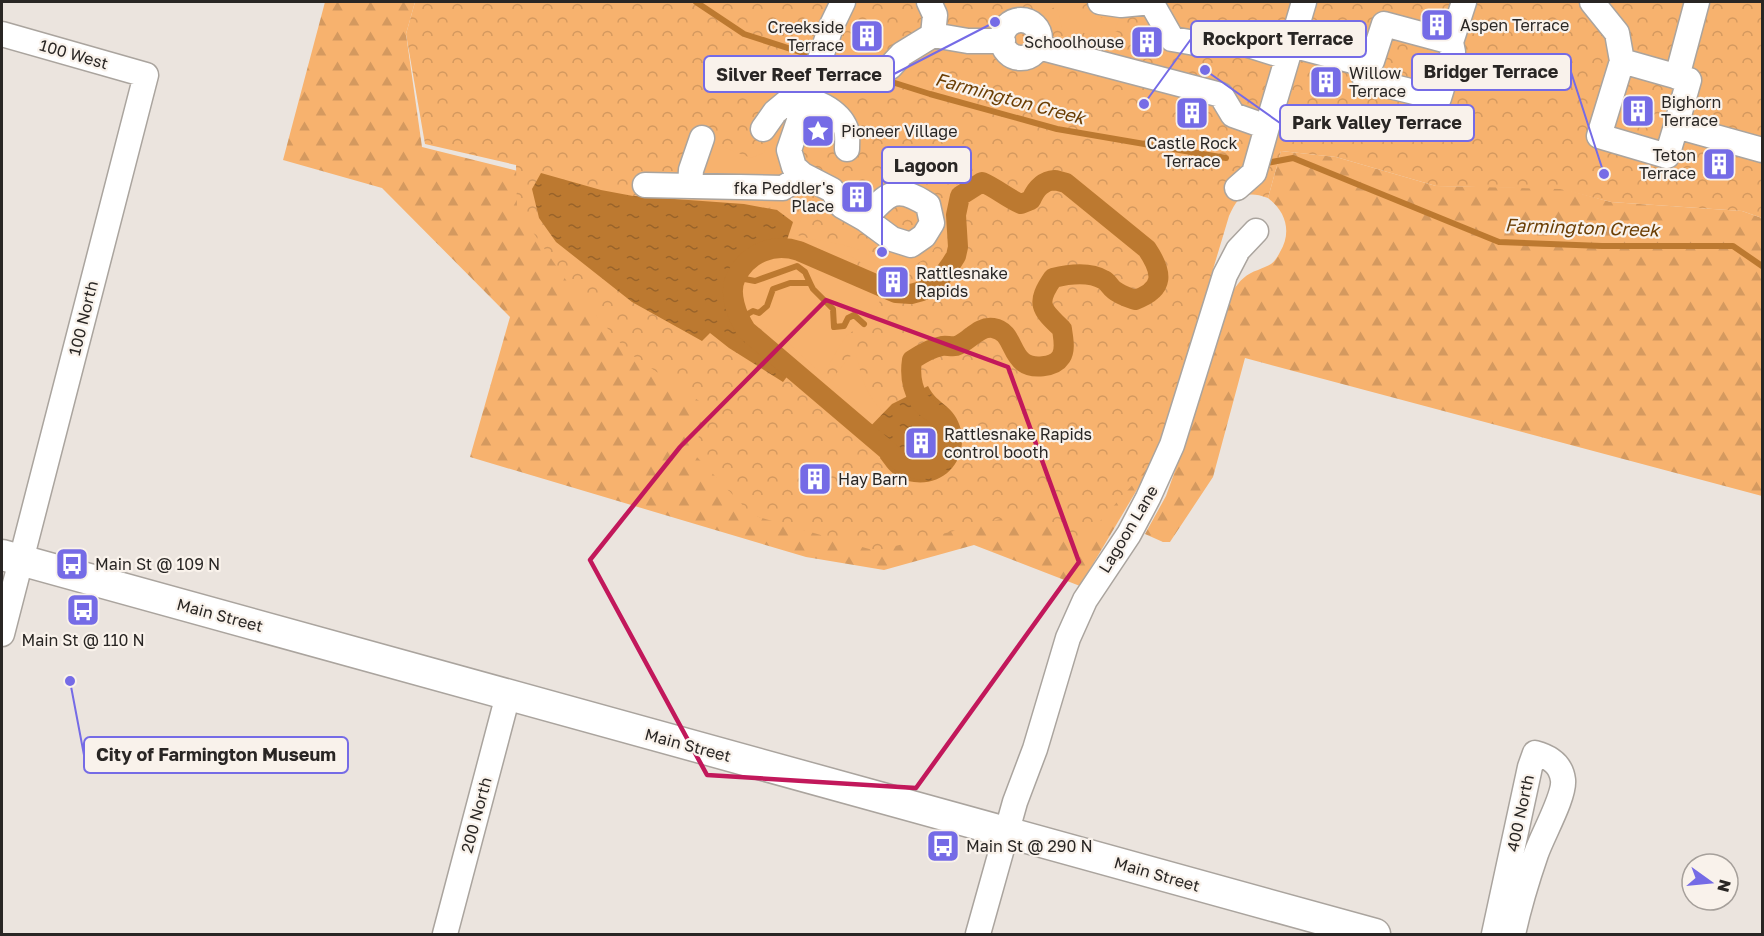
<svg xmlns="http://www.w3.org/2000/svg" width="1764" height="936" font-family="'Golos Text',sans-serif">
  <defs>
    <pattern id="forest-firs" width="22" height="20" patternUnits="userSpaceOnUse" patternTransform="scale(1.5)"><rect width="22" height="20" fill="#f7b26e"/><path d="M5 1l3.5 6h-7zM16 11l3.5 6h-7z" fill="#d4995f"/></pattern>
    <pattern id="park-crowns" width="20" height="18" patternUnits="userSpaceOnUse" patternTransform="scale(1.5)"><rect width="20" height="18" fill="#f7b26e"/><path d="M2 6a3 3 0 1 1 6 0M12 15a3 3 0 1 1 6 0" fill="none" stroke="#d4995f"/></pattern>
    <pattern id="water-ripples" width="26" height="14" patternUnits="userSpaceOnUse" patternTransform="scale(1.5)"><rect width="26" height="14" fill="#bc7930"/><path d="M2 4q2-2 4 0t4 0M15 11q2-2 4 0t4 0" fill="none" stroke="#996329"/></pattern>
  </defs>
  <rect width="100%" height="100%" fill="#ebe4de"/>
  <path fill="url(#forest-firs)" d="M325 2H415L406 34 422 147 522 172 1154 461 1080 586 974 545 884 570 806 557 470 457 510 317 382 188 283 160Z
    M1281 151 1336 157 1436 186 1560 188 1611 202 1742 211 1762 218V496L1245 358 1213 477 1170 542H1163L1145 534 1166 496 1181 454 1233 291C1240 280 1246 274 1258 270 1262 268 1268 266 1271 264 1275 261 1278 256 1280 252 1292 232 1286 212 1268 198Z"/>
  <path fill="url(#park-crowns)" d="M415 2H1762V218L1742 211 1611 202 1560 189 1436 186 1336 157 1281 151 1268 198C1245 190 1238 196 1229 216L1161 443 1154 461 1074 550 1032 511 876 551 752 515 695 455 705 405 629 353 568 283 517 209 516 165 425 144 406 34Z"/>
  <path fill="#f7b26e" d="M1038 2H1065L1072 7 1102 11 1100 17 1102 18 1105 10 1120 15 1115 31 1118 32 1112 51 1128 56 1133 38H1137L1139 29H1141L1135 49 1153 55 1132 62 1104 53 1107 41 1081 32 1064 36 1057 7 1040 11 1036 9Z
    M800 101 774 175 764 179 725 178 724 173 702 170 705 140 751 158 764 153 779 113Z
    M779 201 802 216 797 235C827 245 852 240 878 262 886 257 928 243 937 243 927 264 914 265 893 268L885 283 865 265 852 257 832 251 806 249 787 240 793 222 777 210 759 204Z
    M779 255 794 257 882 295 875 314 845 337 823 375C808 362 793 345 776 334 770 330 762 327 755 323 740 313 737 293 745 277 752 264 765 256 779 255Z
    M856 353C861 377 866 395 884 413L871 425 828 385 849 357Z"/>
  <path fill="url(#water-ripples)" d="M541 173 601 190 633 196 744 204 777 210 793 222 787 240C782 240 774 240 769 241 735 248 718 289 732 319 742 339 772 360 789 374L783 382 729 348 710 333 702 341 632 302 556 242 539 218 532 189Z
    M928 386C937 405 955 405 961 430 969 470 929 496 895 475 889 471 884 463 880 458L884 452 862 435 892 404Z"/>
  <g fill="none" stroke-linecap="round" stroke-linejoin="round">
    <path stroke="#bc7930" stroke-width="6" d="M696 2 744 34 816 57
      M825 61 930 94 1057 129 1226 158
      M1267 163 1293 158 1499 242 1602 246H1733L1762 266
      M729 276 755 281 797 266 805 272 810 283
      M746 315 753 311 759 313 767 306 773 289 790 283H810L813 289 833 309 834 327 844 326 848 318 854 315 864 324"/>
    <path stroke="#bc7930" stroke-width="20" d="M1055 180 1066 183 1147 249C1163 273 1165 289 1135 300 1127 297 1120 295 1114 290 1110 287 1108 282 1104 280 1089 271 1069 274 1053 278 1035 304 1041 309 1062 329 1063 338 1066 349 1061 357 1054 368 1032 369 1023 362 1010 352 1012 331 993 328 978 326 969 342 956 346 951 347 946 345 942 346 931 348 921 354 912 360 910 373 912 388 919 400 925 410 940 414 946 425 954 440 946 463 929 468 922 471 914 469 907 467L746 330C737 316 728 293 736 277 749 252 774 243 799 251L896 293 911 294 922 291 941 278 951 264 956 256 958 247 956 215 960 196 982 182C996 188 1007 198 1021 204L1031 200C1036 188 1043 181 1055 180Z"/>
    <defs>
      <path id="minor" d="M843 2 831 27 789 150 794 167 803 175 832 190 842 206 865 219 892 239 911 245 924 236 932 223 928 205C895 183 887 194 865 219
        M1100 2 1121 5 1151 2
        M1151 2 1172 39 1195 43 1239 42 1287 57
        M1592 2 1617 33 1622 61 1689 80 1676 126 1762 150
        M1002 39a19 19 0 1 1 38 0a19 19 0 1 1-38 0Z
        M2 34 146 75 2 634
        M933 35 968 41H1003
        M1291 45 1364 64 1365 80 1439 98 1453 52 1451 42 1464 2
        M1038 47 1221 95 1233 115 1267 127 1304 2
        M1622 61 1599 136 1667 156 1676 126
        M1364 64 1372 61 1384 24 1451 42
        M890 67 902 54 933 35 935 15 929 2
        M1677 77 1697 2
        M763 129 775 112 793 97C812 98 839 110 846 129 848 135 847 142 847 149
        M645 185 783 188 803 175
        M690 186 691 170 702 138
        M1237 188 1254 173 1267 127
        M445 934 508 695
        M978 934 1015 802 1035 749 1068 638 1085 600 1129 534 1148 498 1172 445 1225 275 1238 250 1256 231
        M1494 934 1530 767 1535 753C1550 757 1561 764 1563 780 1565 796 1542 836 1536 854 1527 880 1519 907 1513 934"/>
      <path id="major" d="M2 555 1375 934"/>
    </defs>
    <use href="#minor" stroke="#aaa49e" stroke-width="27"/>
    <use href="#major" stroke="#aaa49e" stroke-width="33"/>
    <use href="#minor" stroke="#fff" stroke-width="24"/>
    <use href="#major" stroke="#fff" stroke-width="30"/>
  </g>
  <path fill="none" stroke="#c2185b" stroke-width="4.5" stroke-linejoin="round" d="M826 300 1008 367 1079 562 916 788 707 775 590 560 680 447Z"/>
  <defs>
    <symbol id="building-square" viewBox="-11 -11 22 22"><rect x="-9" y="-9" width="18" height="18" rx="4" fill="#756be6" stroke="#f9f2eb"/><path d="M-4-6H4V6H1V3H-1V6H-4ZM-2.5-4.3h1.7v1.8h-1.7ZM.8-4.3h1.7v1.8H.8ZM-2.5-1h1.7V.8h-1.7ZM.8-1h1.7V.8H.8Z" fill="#fff"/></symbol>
    <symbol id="sight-square" viewBox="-11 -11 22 22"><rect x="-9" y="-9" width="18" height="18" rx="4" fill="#756be6" stroke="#f9f2eb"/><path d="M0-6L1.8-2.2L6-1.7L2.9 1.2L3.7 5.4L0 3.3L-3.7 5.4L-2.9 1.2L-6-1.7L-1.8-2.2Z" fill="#fff"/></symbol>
    <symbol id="bus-square" viewBox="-11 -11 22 22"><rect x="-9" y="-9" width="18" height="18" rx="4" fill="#756be6" stroke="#f9f2eb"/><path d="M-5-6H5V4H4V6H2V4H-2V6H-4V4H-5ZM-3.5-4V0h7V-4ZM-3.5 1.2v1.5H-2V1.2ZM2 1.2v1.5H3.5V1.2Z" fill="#fff"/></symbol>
  </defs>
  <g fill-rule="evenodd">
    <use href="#building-square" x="1418" y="6" width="38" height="38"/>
    <use href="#building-square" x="848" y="17" width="38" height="38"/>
    <use href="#building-square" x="1128" y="23" width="38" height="38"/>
    <use href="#building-square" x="1307" y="63" width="38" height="38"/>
    <use href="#building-square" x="1619" y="92" width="38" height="38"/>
    <use href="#building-square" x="1173" y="94" width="38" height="38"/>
    <use href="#sight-square" x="799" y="112" width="38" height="38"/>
    <use href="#building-square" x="1700" y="145" width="38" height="38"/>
    <use href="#building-square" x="838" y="178" width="38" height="38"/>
    <use href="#building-square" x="874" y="263" width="38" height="38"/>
    <use href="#building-square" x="902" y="424" width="38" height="38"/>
    <use href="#building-square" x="796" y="460" width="38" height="38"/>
    <use href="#bus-square" x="53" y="545" width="38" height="38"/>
    <use href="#bus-square" x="64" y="591" width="38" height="38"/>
    <use href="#bus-square" x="924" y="827" width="38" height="38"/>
  </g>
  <g text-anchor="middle" stroke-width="4.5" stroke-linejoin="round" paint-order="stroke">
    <g font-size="16" fill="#292624" stroke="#f9f2eb" text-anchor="start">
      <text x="1460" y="31">Aspen Terrace</text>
      <text x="844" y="33" text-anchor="end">Creekside<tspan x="844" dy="18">Terrace</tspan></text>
      <text x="1124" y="48" text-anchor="end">Schoolhouse</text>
      <text x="1349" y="79">Willow<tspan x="1349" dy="18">Terrace</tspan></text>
      <text x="1661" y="108">Bighorn<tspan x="1661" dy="18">Terrace</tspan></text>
      <text x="841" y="137">Pioneer Village</text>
      <text x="1192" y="149" text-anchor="middle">Castle Rock<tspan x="1192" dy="18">Terrace</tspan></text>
      <text x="1696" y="161" text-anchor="end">Teton<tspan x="1696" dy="18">Terrace</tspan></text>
      <text x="834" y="194" text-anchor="end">fka Peddler's<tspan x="834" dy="18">Place</tspan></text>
      <text x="916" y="279">Rattlesnake<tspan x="916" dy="18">Rapids</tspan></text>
      <text x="944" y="440">Rattlesnake Rapids<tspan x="944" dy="18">control booth</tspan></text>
      <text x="838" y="485">Hay Barn</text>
      <text x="95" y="570">Main St @ 109 N</text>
      <text x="83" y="646" text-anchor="middle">Main St @ 110 N</text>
      <text x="966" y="852">Main St @ 290 N</text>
    </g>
    <g font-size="16" fill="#292624" stroke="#f9f2eb">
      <text transform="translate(74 54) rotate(16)" y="6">100 West</text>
      <text transform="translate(83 318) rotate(-76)" y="6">100 North</text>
      <text transform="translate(1128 529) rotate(-59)" y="6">Lagoon Lane</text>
      <text transform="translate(220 615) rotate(15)" y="6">Main Street</text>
      <text transform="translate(688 745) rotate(15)" y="6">Main Street</text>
      <text transform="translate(1520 813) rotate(-78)" y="6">400 North</text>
      <text transform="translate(476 815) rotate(-75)" y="6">200 North</text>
      <text transform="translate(1157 874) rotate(16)" y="6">Main Street</text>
    </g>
    <g font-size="18" font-style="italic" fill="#6b3e04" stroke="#f9f2eb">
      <text transform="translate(1010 99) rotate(15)" y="6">Farmington Creek</text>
      <text transform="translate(1582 228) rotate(2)" y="6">Farmington Creek</text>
    </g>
  </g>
  <path fill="none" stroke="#756be6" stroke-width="2" d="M1144 104L1191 39M1604 174L1571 72M995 22L894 74M1205 70L1280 123M882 252L882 165M70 681L84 755"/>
  <g fill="#756be6" stroke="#f9f2eb" stroke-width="2">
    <circle cx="1144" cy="104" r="6"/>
    <circle cx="1604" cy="174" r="6"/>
    <circle cx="995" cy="22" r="6"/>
    <circle cx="1205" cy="70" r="6"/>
    <circle cx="882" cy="252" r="6"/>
    <circle cx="70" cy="681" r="6"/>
  </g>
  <g fill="#f9f2eb" stroke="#756be6" stroke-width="2">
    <rect x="1191" y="21" width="175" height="36" rx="6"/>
    <rect x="1412" y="54" width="159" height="36" rx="6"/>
    <rect x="704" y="56" width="190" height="36" rx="6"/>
    <rect x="1280" y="105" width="194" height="36" rx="6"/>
    <rect x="882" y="147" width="89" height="36" rx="6"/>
    <rect x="84" y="737" width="264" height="36" rx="6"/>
  </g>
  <g font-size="18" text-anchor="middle" font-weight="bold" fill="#292624">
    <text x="1278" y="45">Rockport Terrace</text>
    <text x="1491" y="78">Bridger Terrace</text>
    <text x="799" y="81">Silver Reef Terrace</text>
    <text x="1377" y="129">Park Valley Terrace</text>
    <text x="926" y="172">Lagoon</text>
    <text x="216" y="761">City of Farmington Museum</text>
  </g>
  <rect width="1764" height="936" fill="none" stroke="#292624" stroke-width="6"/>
  <g transform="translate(1710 882) rotate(105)"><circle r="28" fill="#f9f2eb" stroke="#a6a09b" stroke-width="1.5"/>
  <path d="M0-4.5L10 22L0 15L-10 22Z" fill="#756be6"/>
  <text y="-9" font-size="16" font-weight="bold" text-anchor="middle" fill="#292624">N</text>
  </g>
</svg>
